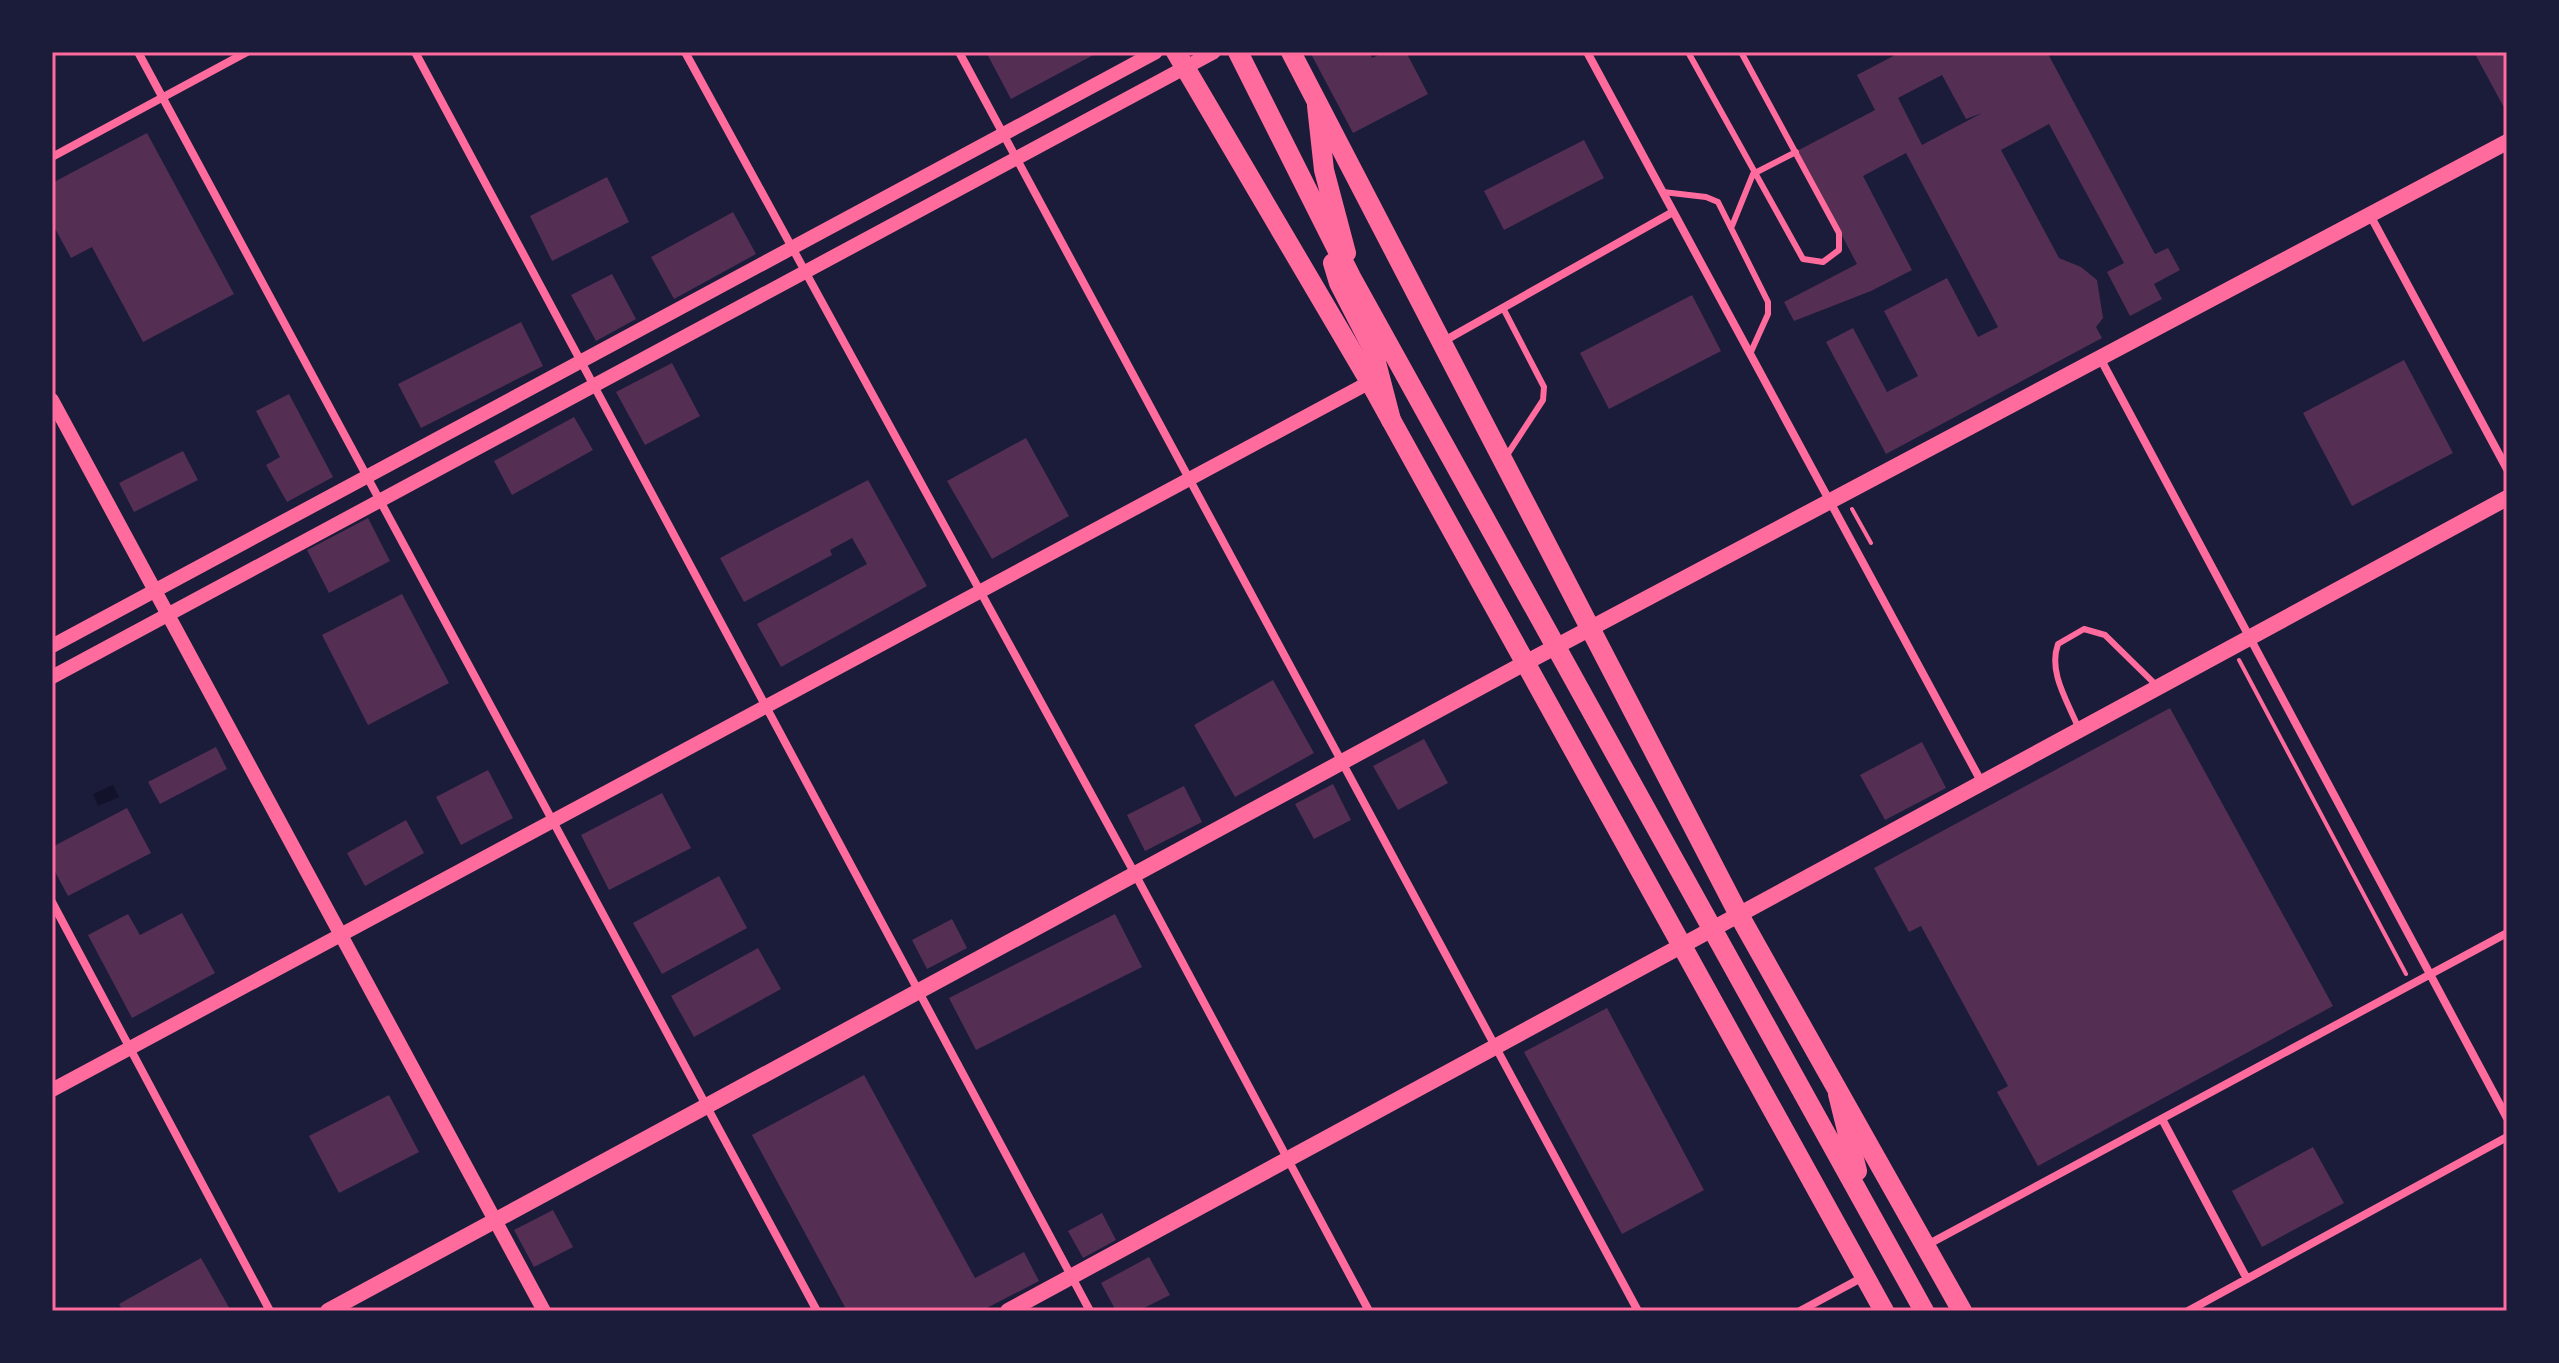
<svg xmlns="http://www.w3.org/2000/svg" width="2559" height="1363" font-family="Raleway,sans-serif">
  <rect width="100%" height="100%" fill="#1b1b3a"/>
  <path fill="#12122b" d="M113 785 119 797 98 806 93 794Z"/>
  <path fill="#542f53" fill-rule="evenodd" d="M986 52H1099L1011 99Z
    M1310 52H1369L1372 58 1385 52H1406L1428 94 1353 133Z
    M1901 52H2047L2155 254 2168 248 2180 270 2154 284 2162 299 2130 316 2107 272 2124 263 2049 124 2001 150 2059 258 2081 267 2097 280 2103 318 2096 327 2102 338 1886 454 1826 342 1853 328 1887 392 1918 376 1884 311 1947 278 1978 337 1998 327 1906 153 1863 176 1912 270 1871 291 1794 321 1784 302 1857 264 1797 151 1875 110 1857 75ZM1942 75 1966 119 1982 113 1922 145 1898 98Z
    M2474 52H2507V113Z
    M147 133 234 294 143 342 92 247 71 258 52 223V183Z
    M1584 140 1604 178 1504 230 1484 191Z
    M607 177 629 222 552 261 530 216Z
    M733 212 756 254 674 299 651 257Z
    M612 274 636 319 596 341 571 295Z
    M1692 295 1721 351 1609 409 1580 353Z
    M521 322 543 366 421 428 398 384Z
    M2404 360 2453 453 2352 506 2303 413Z
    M672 363 700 416 645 445 616 392Z
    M289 394 333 477 287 502 266 465 280 457 256 411Z
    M574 417 593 450 512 495 494 461Z
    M1026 438 1069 516 992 559 947 481Z
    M183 451 198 480 134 512 119 483Z
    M868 480 927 586 781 667 757 624 867 564 852 538 830 550 832 555 744 602 720 558Z
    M368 518 390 561 329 593 307 550Z
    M402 594 449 683 368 725 322 635Z
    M1273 680 1314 753 1235 797 1194 725Z
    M2170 708 2333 1006 2038 1166 1997 1092 2008 1086 1921 926 1909 932 1874 868Z
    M1424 739 1448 783 1398 810 1373 766Z
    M1922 742 1946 788 1885 820 1860 775Z
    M216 747 227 769 160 804 148 782Z
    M488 770 513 818 461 845 436 797Z
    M1333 784 1351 820 1314 839 1295 804Z
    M1184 786 1202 822 1145 851 1127 815Z
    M662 793 691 848 609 890 581 835Z
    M127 808 151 853 68 896 52 866V847Z
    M406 820 424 853 365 886 347 853Z
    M719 876 747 928 662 974 633 923Z
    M182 913 215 973 132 1018 88 935 128 914 140 935Z
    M1115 914 1142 967 976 1050 949 998Z
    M952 919 967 948 927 969 912 940Z
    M758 948 781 989 694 1037 671 996Z
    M1607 1008 1704 1190 1622 1234 1524 1052Z
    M864 1075 975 1278 1024 1252 1039 1281 981 1311H847L752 1135Z
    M389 1095 419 1152 339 1193 309 1136Z
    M2313 1147 2344 1203 2262 1247 2232 1191Z
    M553 1210 573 1247 534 1267 514 1230Z
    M1102 1213 1116 1240 1083 1258 1068 1231Z
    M1149 1257 1170 1295 1138 1311H1116L1101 1283Z
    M201 1258 231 1311H123L119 1304Z"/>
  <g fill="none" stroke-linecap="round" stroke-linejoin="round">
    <path stroke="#ff6b9d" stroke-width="4" d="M1852 509 1871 543
      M2239 660 2406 974"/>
    <path stroke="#ff6b9d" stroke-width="6" d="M1688 52 1803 259 1823 262 1839 250V233L1741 52
      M1663 192 1706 197 1718 202 1768 302V314L1750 354
      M1732 226 1753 174 1796 152
      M1503 308 1544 387 1543 400 1507 455
      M2078 727C2067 700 2048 672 2058 644L2084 629 2105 635 2156 685"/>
    <path stroke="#ff6b9d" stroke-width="8" d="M138 52 817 1311
      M415 52 1090 1311
      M685 52 1135 874 1369 1311
      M959 52 1638 1311
      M1587 52 1982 783
      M52 157 247 52
      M2370 215 2507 469
      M1444 341 1673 212
      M2100 358 2507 1118
      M52 902 270 1311
      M2162 1119 2247 1279
      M1927 1245 2507 933
      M1800 1311 1865 1276
      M2188 1311 2507 1137"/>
    <path stroke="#ff6b9d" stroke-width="14" d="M52 400 544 1311
      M52 646 1156 52
      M52 677 1214 52
      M52 1090 1370 382"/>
    <path stroke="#ff6b9d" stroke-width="16" d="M328 1311 1525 663 2507 142
      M1008 1311 2507 498"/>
    <path stroke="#ff6b9d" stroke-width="20" d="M1176 52 1370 382 1884 1311
      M1291 52 1739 915 1962 1311"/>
    <path stroke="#ff6b9d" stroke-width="20" d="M1238 52 1351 277 1924 1311
      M1317 106 1324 170 1346 253
      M1333 263 1339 283 1372 347 1391 420
      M1838 1094 1857 1171"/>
  </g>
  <rect width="2559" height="1363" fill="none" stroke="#1b1b3a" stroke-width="108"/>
  <rect x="54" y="54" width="2451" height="1255" fill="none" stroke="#ff6b9d" stroke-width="3"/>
</svg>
